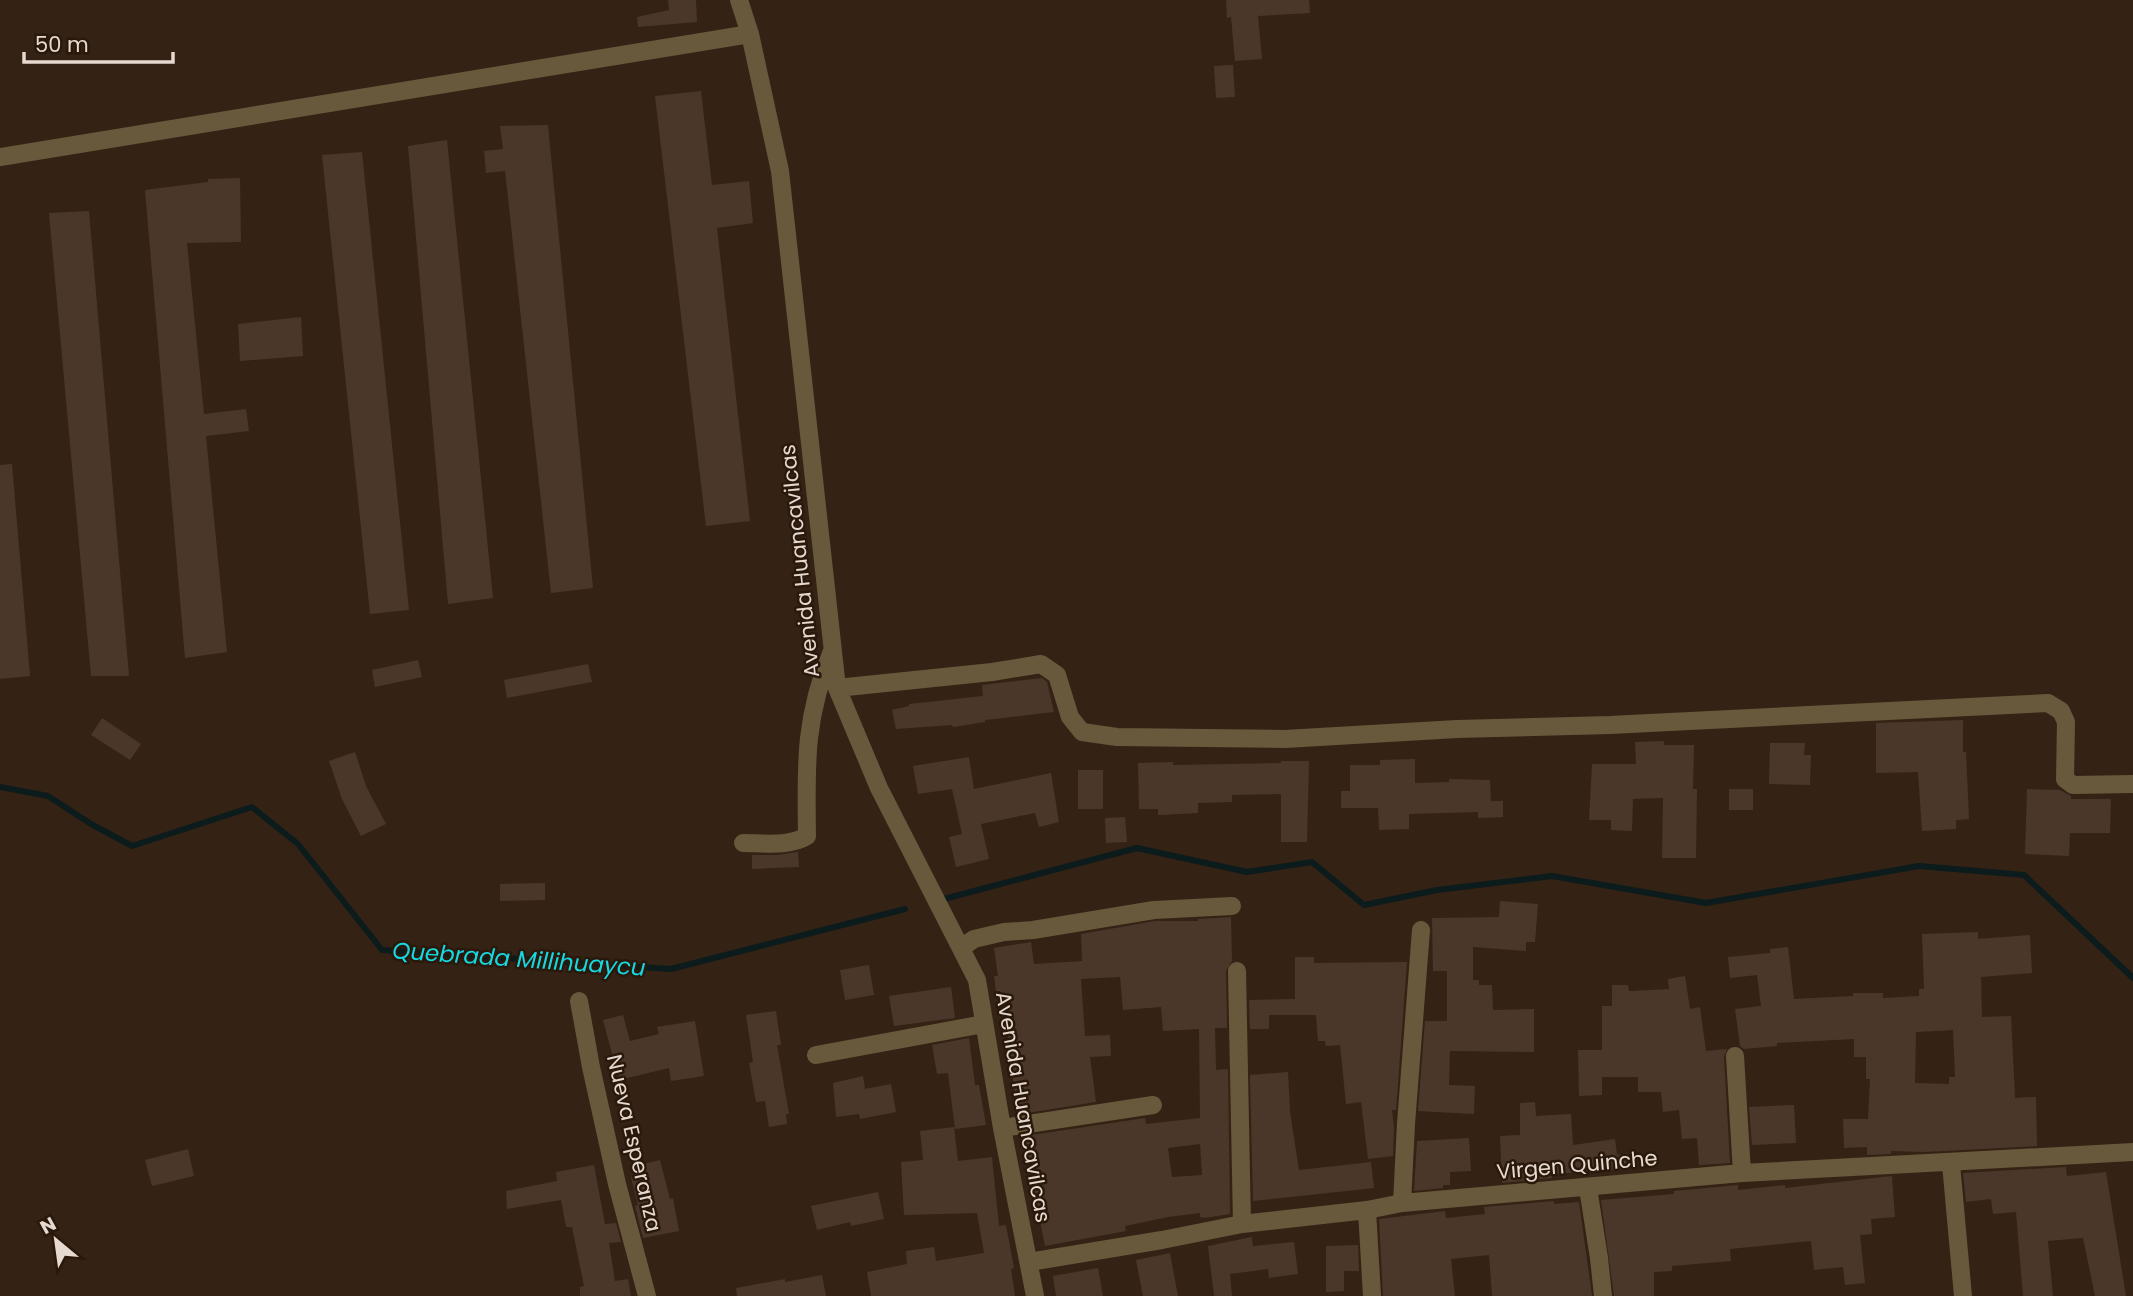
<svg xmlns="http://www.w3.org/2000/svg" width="2133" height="1296" font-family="Poppins,sans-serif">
  <rect width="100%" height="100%" fill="#342315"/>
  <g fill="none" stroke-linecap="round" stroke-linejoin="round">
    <path stroke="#0c1b1c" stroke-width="6" d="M0 787 48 796 91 824 132 846 252 807 298 844 382 950 671 969 905 909
      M944 899 1137 848 1247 872 1312 862 1364 905 1437 890 1552 876 1706 903 1919 866 2024 875 2133 978"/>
  </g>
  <path fill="#4a3729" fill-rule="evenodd" d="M668 0H696L697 22 638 27 637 17 669 10Z
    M1226 0H1309L1310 13 1258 16 1262 59 1235 61 1231 17 1227 18Z
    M1233 65 1235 97 1216 98 1214 66Z
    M701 91 712 185 749 181 753 223 717 228 750 521 706 526 655 96Z
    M548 125 593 588 551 593 505 171 486 173 484 151 503 149 500 126Z
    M447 140 493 598 448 604 408 146Z
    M362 152 409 610 370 614 322 155Z
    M240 178 241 242 187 243 204 414 246 409 249 431 206 436 227 652 185 658 145 190 208 182V179Z
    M89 211 129 676H91L49 213Z
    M301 317 303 356 240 361 238 324Z
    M12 464 30 676 0 679V465Z
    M418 660 422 677 375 687 372 670Z
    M588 664 592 682 507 698 504 680Z
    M1042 678 1047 682 1054 712 985 720V722L953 727 952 725 896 729 892 710 909 706V704L983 696 982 685Z
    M102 718 141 744 130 760 91 735Z
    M1963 720V752H1966L1969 819 1956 820V829L1922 831 1918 772 1876 773V723Z
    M1664 741V745H1694L1693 789H1697L1696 858H1662L1663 798 1633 799 1632 831 1611 830V820H1589L1592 764H1636L1635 742Z
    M1770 743H1805L1804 755H1811L1810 785 1769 784Z
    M355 752 366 786 386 824 361 836 342 799 329 761Z
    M969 757 974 789 1051 773 1059 822 1039 827 1035 813 981 824 989 859 956 867 949 837 962 834 952 789 918 794 913 766Z
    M1415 759V783L1449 782V779L1490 780 1491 801H1503V817L1478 818V812L1409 814V829L1379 830 1378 808H1341V791H1350V765H1380V760Z
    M1281 761H1309L1307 842H1281V794L1232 795V802L1198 803V813L1158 815V809H1139L1138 763 1173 762V765L1281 763Z
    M1078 770H1103V809H1078Z
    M1729 789H1753V810H1729Z
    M2027 789 2060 790 2071 796V799H2111L2110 833H2070L2069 856 2025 854Z
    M1125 817 1127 842 1106 843 1105 818Z
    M798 852 799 867 752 869V855H777Z
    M545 883V900L500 901V884Z
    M1500 901 1538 904 1535 942H1526V951L1473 947V980H1479V985H1492L1493 1010 1534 1009V1052L1450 1051 1449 1085 1475 1086 1474 1114 1418 1111 1425 1021H1447V971H1433L1432 918 1499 917Z
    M1231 917 1232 961 1226 971 1227 1028H1215L1216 1070 1228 1069 1230 1214 1205 1218 1200 1217V1213L1168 1217 1125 1226 1126 1231 1045 1246 1034 1191H1031L1025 1136 1145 1118 1146 1124 1200 1118 1199 1029 1163 1031 1161 1007 1123 1010 1120 977 1081 979 1085 1036 1110 1035 1111 1056 1090 1057 1096 1102 1021 1114 1020 1109H1017L1004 1007 1000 991H996L994 976H998L994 948 1031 942 1034 964 1082 961 1081 934 1155 921H1198V919ZM1200 1144 1202 1175 1172 1177 1168 1148Z
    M1978 932V939L2030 935 2032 973 1981 977 1982 1017 2011 1016 2015 1098 2036 1097 2037 1146 1924 1152 1891 1151V1154L1867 1155V1147L1844 1148 1843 1119H1868L1870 1079H1866V1057H1854V1039L1777 1043V1046L1744 1049 1740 1046 1735 1009 1761 1006 1757 975 1730 978 1728 957 1770 953V949L1788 947 1794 999 1853 996V993H1883V998L1919 996V989H1924L1922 934ZM1953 1030 1955 1077H1949V1084L1915 1083 1916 1032Z
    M1295 957H1314V963L1407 962 1396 1110H1392L1394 1127 1393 1156 1368 1159 1361 1102 1346 1104 1340 1045 1326 1046 1325 1041H1318L1316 1015H1269V1029H1250L1249 1000 1295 999Z
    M869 965 874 995 845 1000 840 970Z
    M1685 976 1690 1009 1700 1007 1706 1051 1727 1049 1724 1057 1730 1163 1699 1165 1697 1138 1682 1139 1679 1110 1663 1112 1661 1092H1638V1077H1602V1095L1579 1096 1578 1050H1602V1006H1612V985H1628L1629 991 1669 989 1668 979Z
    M951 987 955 1018 894 1026 889 996Z
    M776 1011 781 1045H777L789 1114H786L787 1124 769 1127 765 1101 756 1102 749 1063 753 1062 746 1015Z
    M623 1015 630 1041 659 1034 657 1027 695 1021 704 1076 671 1081 669 1068 619 1080 603 1020Z
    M969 1038 975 1085H979L986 1125 955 1129 948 1073 937 1074 932 1045Z
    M1288 1072 1290 1112 1299 1170 1371 1162 1374 1188 1253 1201 1250 1075Z
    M863 1076 865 1089 891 1084 896 1112 860 1119 859 1114 836 1117 833 1083Z
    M1535 1102 1536 1116 1571 1114 1573 1145 1615 1139 1617 1155 1628 1153 1630 1169 1551 1174 1552 1178 1502 1183 1500 1136 1520 1135V1103Z
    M1794 1105 1796 1143 1752 1145 1749 1107Z
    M954 1127 958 1161 992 1157 999 1226 1006 1225 1014 1268 1011 1269 1015 1296H871L867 1272 907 1264 906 1251 934 1247 936 1261 984 1253 977 1213 904 1215 901 1162 923 1160 920 1131Z
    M1469 1138 1471 1171 1450 1172V1185H1443V1188L1414 1191 1417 1141Z
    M188 1149 194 1176 152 1186 145 1160Z
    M660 1160 670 1199 673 1198 679 1231 643 1238 635 1206 638 1205 631 1177 642 1174 640 1165Z
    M594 1165 605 1224 616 1223 621 1242 609 1243 615 1281 628 1279 631 1296H580V1287L584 1286 572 1227H566L561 1200 507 1209 506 1191 557 1181 556 1172Z
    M2066 1167 2067 1176 2106 1172 2126 1296H2095L2083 1238 2048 1241 2053 1296H2023L2016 1212 1993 1214 1991 1199 1966 1202 1963 1173Z
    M1892 1176 1895 1217 1871 1219 1872 1234 1860 1235 1865 1283 1845 1285 1843 1267 1814 1270 1811 1241 1730 1249 1731 1261 1672 1266V1271L1654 1272V1296H1614L1601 1200 1674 1194V1191L1738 1185V1190L1785 1185V1188Z
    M878 1192 884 1219 851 1226 850 1222 817 1230 811 1206Z
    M1554 1201V1204L1579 1202 1592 1296H1492L1489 1255 1451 1259 1455 1296H1383L1379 1219 1445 1211 1446 1218 1485 1214 1484 1207Z
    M1252 1237 1253 1246 1294 1242 1298 1274 1269 1278 1268 1269 1230 1274 1232 1296H1214L1208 1246Z
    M1358 1245 1359 1271H1344V1291L1326 1292V1246Z
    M1170 1253 1178 1296H1143L1136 1260Z
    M1098 1268 1103 1296H1056L1053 1276Z
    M822 1275 826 1296H737L736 1288 785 1279V1282Z"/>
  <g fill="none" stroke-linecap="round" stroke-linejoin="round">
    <path stroke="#68593c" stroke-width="18" d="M739 0 750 34 780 171 837 688 879 788 977 980 1002 1128 1035 1296
      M0 157 750 34
      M837 688 992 672 1041 664 1057 675 1070 717 1082 732 1117 737 1285 739 1457 729 1610 725 2048 703 2061 711 2066 722 2065 779 2073 785 2133 784
      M743 843C763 843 789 847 807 836 806 766 804 717 832 651
      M961 948 974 939 1004 932 1033 930 1154 910 1232 906
      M1237 971 1242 1224
      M579 1001 591 1067 617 1184 647 1296
      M816 1055 984 1024
      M1735 1056 1742 1173
      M1002 1128 1153 1105
      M1951 1164 1963 1296
      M1588 1188 1599 1258 1603 1296
      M1402 1203 1406 1124 1421 930
      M1367 1210 1372 1296
      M1029 1262 1162 1240 1242 1224 1367 1210 1402 1203 1742 1173 2133 1152"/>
  </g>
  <g text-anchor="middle" stroke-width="5" stroke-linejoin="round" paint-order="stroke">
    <g font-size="21" fill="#e5d9d0" stroke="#2a190b">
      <text transform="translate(800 561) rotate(-96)" y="7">Avenida Huancavilcas</text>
      <text transform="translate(1023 1107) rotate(80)" y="7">Avenida Huancavilcas</text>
      <text transform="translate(634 1143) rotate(77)" y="7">Nueva Esperanza</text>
      <text transform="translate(1577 1165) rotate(-5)" y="7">Virgen Quinche</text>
    </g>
    <g font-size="23" font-style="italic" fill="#15d8e2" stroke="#2a190b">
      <text transform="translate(519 959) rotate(4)" y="8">Quebrada Millihuaycu</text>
    </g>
  </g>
  <g transform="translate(56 1240) rotate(331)" stroke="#2a190b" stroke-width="5" paint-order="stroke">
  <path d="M0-5L12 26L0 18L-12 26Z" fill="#e5d9d0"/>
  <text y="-10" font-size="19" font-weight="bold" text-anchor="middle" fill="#e5d9d0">N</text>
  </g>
  <path d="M24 52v10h149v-10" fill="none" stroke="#e5d9d0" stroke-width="3.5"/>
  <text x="35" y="52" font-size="21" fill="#e5d9d0" stroke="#2a190b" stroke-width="5" paint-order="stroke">50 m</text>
</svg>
